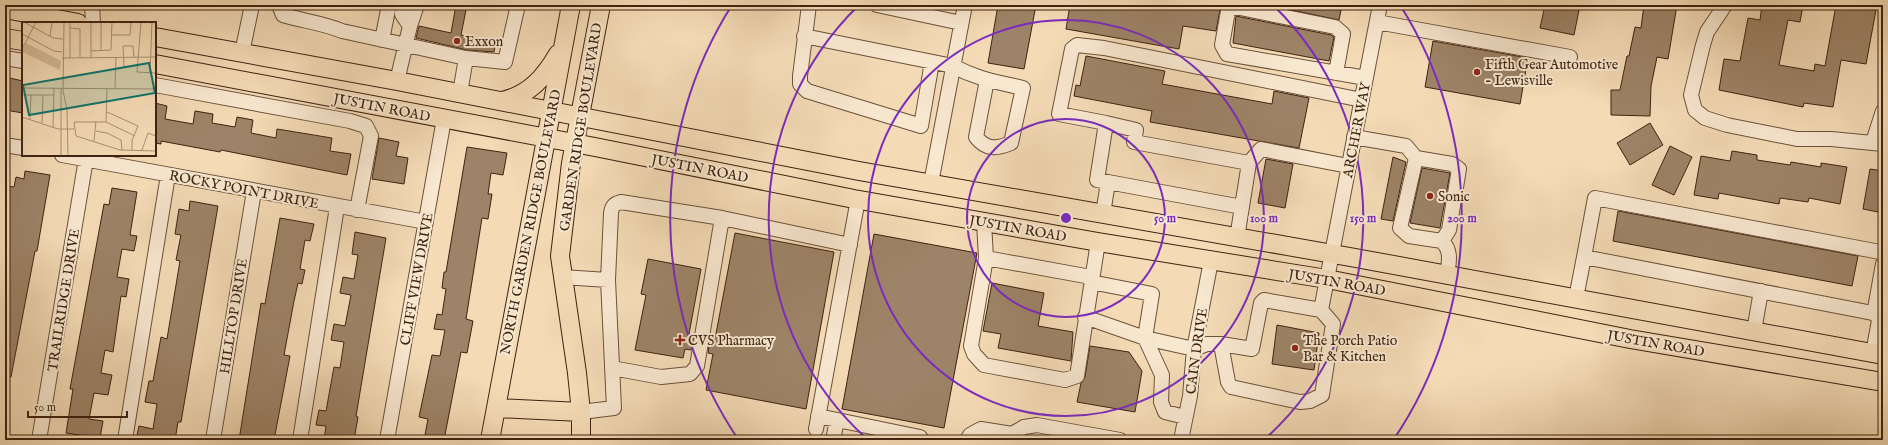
<svg xmlns="http://www.w3.org/2000/svg" width="1888" height="445" font-family="'IM FELL English',serif">
  <rect width="100%" height="100%" fill="#f4dbb6"/>
  <filter id="stains"><feTurbulence type="fractalNoise" baseFrequency=".005" numOctaves="4"/><feColorMatrix values="0 0 0 0 .2 0 0 0 0 .09 0 0 0 0 .02 0 0 0 .5 -.17"/></filter>
  <radialGradient id="worn" r=".72"><stop offset=".6" stop-color="#630" stop-opacity="0"/><stop offset="1" stop-color="#630" stop-opacity=".3"/></radialGradient>
  <path fill="#9d8367" stroke="#3f2311" d="M456 5H467L461 35 496 41 494 52 467 50 416 38 419 26 451 33Z
    M998 5H1036L1024 69 988 63Z
    M1070 5H1222L1220 10 1216 31 1183 26 1179 49 1066 29Z
    M1268 5H1314L1341 10 1339 20Z
    M1545 5H1580L1574 35 1540 28Z
    M1644 5H1677L1668 59 1657 57 1651 86 1650 116 1611 115V90H1620L1627 56H1629L1635 27 1641 28Z
    M1762 5H1803L1800 22 1788 20 1779 65 1814 71 1815 64 1825 66 1836 5 1876 10 1866 64 1841 60 1833 107 1804 103 1803 107 1719 90 1724 59 1740 61 1748 18 1760 20Z
    M1236 16 1331 35 1334 37 1329 61 1233 43Z
    M1433 41 1528 58 1520 104 1425 87Z
    M1086 56 1165 71 1162 84 1272 104 1274 91 1309 98 1299 148 1150 122 1152 111 1074 96 1076 85 1080 86Z
    M5 77 23 81V113L5 110Z
    M155 103 167 106 165 119 193 124 195 111 213 114 212 123 235 127 237 117 253 120 251 133 276 138 277 129 332 138 330 151 351 154 347 175 221 150 220 152 161 141V144L155 143Z
    M1650 123 1663 145 1630 165 1617 143Z
    M379 138 399 142 396 156 408 158 404 184 372 179Z
    M1670 146 1692 157 1674 195 1652 185Z
    M467 147 507 153 503 175 491 173 488 194H492L488 219 482 218 466 319 473 321 467 353 461 352 444 440H424L428 419 419 417 432 355 440 356 445 330 434 329 437 314 442 315 446 289 442 288 444 272H446Z
    M1732 151 1757 155V160L1790 165 1791 162 1821 167V163L1847 167 1840 204 1809 198 1808 202 1780 198 1779 204 1719 193 1718 199 1694 195 1701 156 1730 161Z
    M1393 157 1406 162 1393 221 1381 219Z
    M1266 159 1293 164 1285 208 1258 203Z
    M1422 168 1450 173 1440 228 1410 223Z
    M1870 169 1883 171V213L1863 209Z
    M25 171 50 175 37 251H35L11 377 5 376V266L8 246H5V198L7 186 14 187 16 177 24 179Z
    M112 188 137 192 130 235 137 236 134 251 122 249 117 277 129 279 126 297 121 296 113 352 105 350 101 373 112 375 108 395 94 393 89 419 103 421 100 438 66 433 73 389H70L104 204 109 205Z
    M190 201 218 206 181 422H178L175 440H136L139 426 153 429 157 404 145 402 149 381H153L161 337 167 339 180 261 176 260 181 235 175 234 179 209 189 211Z
    M1618 211 1858 256 1852 286 1613 241Z
    M280 218 314 224 310 241 305 240 300 269 305 270 302 284 298 283 294 301 284 355 290 356 274 440H239L261 303 265 304Z
    M355 232 386 238 356 416 358 417 354 440H324L326 426 316 425 319 410 326 411 334 367 340 368 344 342 331 340 334 324 345 326 351 295 340 293 343 277 354 279 358 255 352 254Z
    M735 233 834 252 806 409 706 390 713 354 708 353 710 338 715 339Z
    M874 234 977 253 944 428 842 409Z
    M648 259 701 269 689 334 694 335 691 350 685 349 683 358 635 350 646 295 641 294Z
    M992 283 1044 293 1038 326 1073 332 1071 361 998 348 1001 334 983 331Z
    M1277 325 1319 333 1314 370 1272 364Z
    M1090 346 1129 352 1142 371 1135 412 1077 402 1081 383 1085 377Z"/>
  <g fill="none" stroke-linecap="round" stroke-linejoin="round">
    <defs>
      <path id="minor" d="M92 5 93 23
        M279 5 283 15C303 21 323 23 342 31L466 58
        M403 5 402 14 410 26
        M809 5 800 76V84L807 91 921 126 932 62
        M877 5 961 23
        M1725 5 1707 32 1703 45 1691 95 1695 110 1705 118 1727 125 1797 139H1831L1883 144
        M1377 22 1570 57
        M804 36 953 66C977 79 997 82 1023 88L1011 143C997 149 986 150 976 137L987 80
        M382 40 389 5
        M242 53 252 5
        M5 58 23 61
        M1336 73 1343 34 1335 27 1235 7 1228 11 1222 45 1227 54 1366 78
        M397 81 410 26 417 5
        M155 85 350 121 366 126 371 136 357 210
        M460 93 466 58 505 62 518 5
        M1106 123 1059 114 1072 49 1077 45 1104 48 1362 100
        M1354 137 1406 146 1416 158 1452 164 1459 169 1449 230 1442 241 1409 236 1400 228 1416 158
        M1873 142 1883 111
        M5 145 23 148
        M62 155 426 222
        M1249 163 1261 149 1348 166
        M1108 182 1242 207
        M931 183 965 5
        M1103 214 1108 182 1097 180 1106 123 1136 130 1134 142 1249 163 1237 238
        M984 222 986 258 971 346 974 354 984 365 1065 380 1077 376 1098 242
        M1442 241C1452 251 1449 262 1447 275
        M1584 257 1595 198 1880 252 1883 251
        M986 258 1091 277
        M562 277 608 280
        M1091 282 1152 294 1145 338 1162 375 1161 402 1165 412 1185 417
        M1576 298 1584 257 1883 315
        M1874 314 1883 264
        M1085 317 1145 338 1194 349 1207 344H1221L1228 382 1231 387 1300 402 1310 401 1322 395 1333 324 1321 310 1380 5
        M1754 331 1761 291
        M1221 344 1252 349 1261 303 1264 300 1321 310
        M1873 353 1880 315
        M612 368 661 377 690 374 697 366 722 218
        M581 412 614 408 608 280 611 213C612 206 614 204 621 202L722 218 850 245
        M818 416 920 437 919 440
        M816 429 858 199
        M39 440 86 159
        M125 440 168 175
        M213 440 254 191
        M300 440 337 207
        M387 440 444 119
        M833 440 837 420
        M967 440 970 435 981 429 1012 434 1024 427 1037 425 1120 440
        M1181 440 1190 396 1194 349 1211 261"/>
      <path id="major" d="M5 9 78 23
        M155 37 397 81 859 171 1350 257 1883 355
        M5 38 23 41
        M155 64 595 147 854 199 1098 242 1327 279 1630 339 1883 382
        M502 101C529 95 544 78 558 54
        M496 408 581 412
        M490 440 571 5
        M581 440V412L577 373 560 256 571 163 601 5"/>
    </defs>
    <use href="#minor" stroke="#6c513a" stroke-width="16"/>
    <use href="#major" stroke="#3f2311" stroke-width="20"/>
    <use href="#minor" stroke="#f8e8d0" stroke-width="14"/>
    <use href="#major" stroke="#f4dbb6" stroke-width="18"/>
  </g>
  <g fill="none" stroke="#7b2cbf" stroke-width="2">
    <circle cx="1066" cy="218" r="99"/>
    <circle cx="1066" cy="218" r="198"/>
    <path d="M867 439A297 297 0 0 1 858 6M1274 6A297 297 0 0 1 1265 439"/>
    <path d="M738 439A396 396 0 0 1 732 5M1400 5A396 396 0 0 1 1394 439"/>
  </g>
  <g fill="#8f2418" stroke="#f8e8d0" stroke-width="1.5">
    <circle cx="457" cy="41" r="4"/>
    <circle cx="1477" cy="72" r="4"/>
    <circle cx="1430" cy="196" r="4"/>
    <path d="M678 334h4v4h4v4h-4v4h-4v-4h-4v-4h4z"/>
    <circle cx="1295" cy="348" r="4"/>
  </g>
  <g text-anchor="middle" stroke-width="4" stroke-linejoin="round" paint-order="stroke">
    <g font-size="14" fill="#3f2311" stroke="#f8e8d0" text-anchor="start">
      <text x="465" y="46">Exxon</text>
      <text x="1485" y="69">Fifth Gear Automotive<tspan x="1485" dy="16">- Lewisville</tspan></text>
      <text x="1438" y="201">Sonic</text>
      <text x="688" y="345">CVS Pharmacy</text>
      <text x="1303" y="345">The Porch Patio<tspan x="1303" dy="16">Bar &amp; Kitchen</tspan></text>
    </g>
    <g font-size="14" fill="#3f2311" stroke="#f8e8d0">
      <text transform="translate(382 107) rotate(11)" y="5">JUSTIN ROAD</text>
      <text transform="translate(580 127) rotate(-81)" y="5">GARDEN RIDGE BOULEVARD</text>
      <text transform="translate(1356 130) rotate(-79)" y="5">ARCHER WAY</text>
      <text transform="translate(700 168) rotate(11)" y="5">JUSTIN ROAD</text>
      <text transform="translate(244 189) rotate(11)" y="5">ROCKY POINT DRIVE</text>
      <text transform="translate(530 222) rotate(-79)" y="5">NORTH GARDEN RIDGE BOULEVARD</text>
      <text transform="translate(1018 228) rotate(10)" y="5">JUSTIN ROAD</text>
      <text transform="translate(416 279) rotate(-80)" y="5">CLIFF VIEW DRIVE</text>
      <text transform="translate(1337 282) rotate(10)" y="5">JUSTIN ROAD</text>
      <text transform="translate(63 300) rotate(-81)" y="5">TRAILRIDGE DRIVE</text>
      <text transform="translate(233 316) rotate(-81)" y="5">HILLTOP DRIVE</text>
      <text transform="translate(1656 343) rotate(10)" y="5">JUSTIN ROAD</text>
      <text transform="translate(1196 351) rotate(-82)" y="5">CAIN DRIVE</text>
    </g>
  </g>
  <g transform="translate(22 22)">
    <rect width="134" height="134" fill="#f4dbb6"/>
    <path d="M4 21 39 39 38 48 4 32 0 29Z" fill="#d5bc9a"/>
    <path fill="none" stroke="#ac9174" stroke-width="1" d="M2 0 31 16 41 17M42 0 41 69 45 87 46 134M119 0 115 50 134 51M48 6 58 7V35M0 12 32 29 40 30M90 13H108L109 0M28 14 30 0M0 27 14 0M69 29 89 28 90 0M79 29V0M69 35V0M40 36 134 35M48 36V0M102 45 101 24H111L112 35M128 51 130 0M0 66 134 67M93 66 94 35M0 73H32M85 90 116 104 110 118V128M0 95 36 107H52M8 97 9 73M84 100 85 66M20 101 21 73M31 105 32 66M74 109 85 111 99 118 100 128M113 114 84 100H52L54 114 98 128 134 129M0 117V134M72 119 74 99M120 128 126 111 134 114M39 134V66"/>
    <path fill="#0f766e" fill-opacity="0.15" stroke="#0f766e" stroke-width="2" d="M127 41 133 71 7 93 1 63Z"/>
    <rect width="134" height="134" fill="none" stroke="#3f2311" stroke-width="2"/>
  </g>
  <circle cx="1066" cy="218" r="6" fill="#7b2cbf" stroke="#f8e8d0" stroke-width="2"/>
  <g font-size="12" text-anchor="middle" font-weight="bold" fill="#7b2cbf" stroke="#f8e8d0" stroke-width="4" stroke-linejoin="round" paint-order="stroke">
    <text x="1165" y="222">50 m</text>
    <text x="1264" y="222">100 m</text>
    <text x="1363" y="222">150 m</text>
    <text x="1462" y="222">200 m</text>
  </g>
  <rect width="1888" height="445" fill="none" stroke="#f4dbb6" stroke-width="20"/>
  <rect x="6" y="6" width="1876" height="433" fill="none" stroke="#3f2311" stroke-width="2"/>
  <rect x="10" y="10" width="1868" height="425" fill="none" stroke="#3f2311"/>
  <path d="M28 411v6h99v-6" fill="none" stroke="#3f2311" stroke-width="2"/>
  <text x="34" y="411" font-size="12" fill="#3f2311" stroke="#f8e8d0" stroke-width="3" paint-order="stroke">50 m</text>
  <rect width="100%" height="100%" filter="url(#stains)"/>
  <rect width="100%" height="100%" fill="url(#worn)"/>
</svg>
